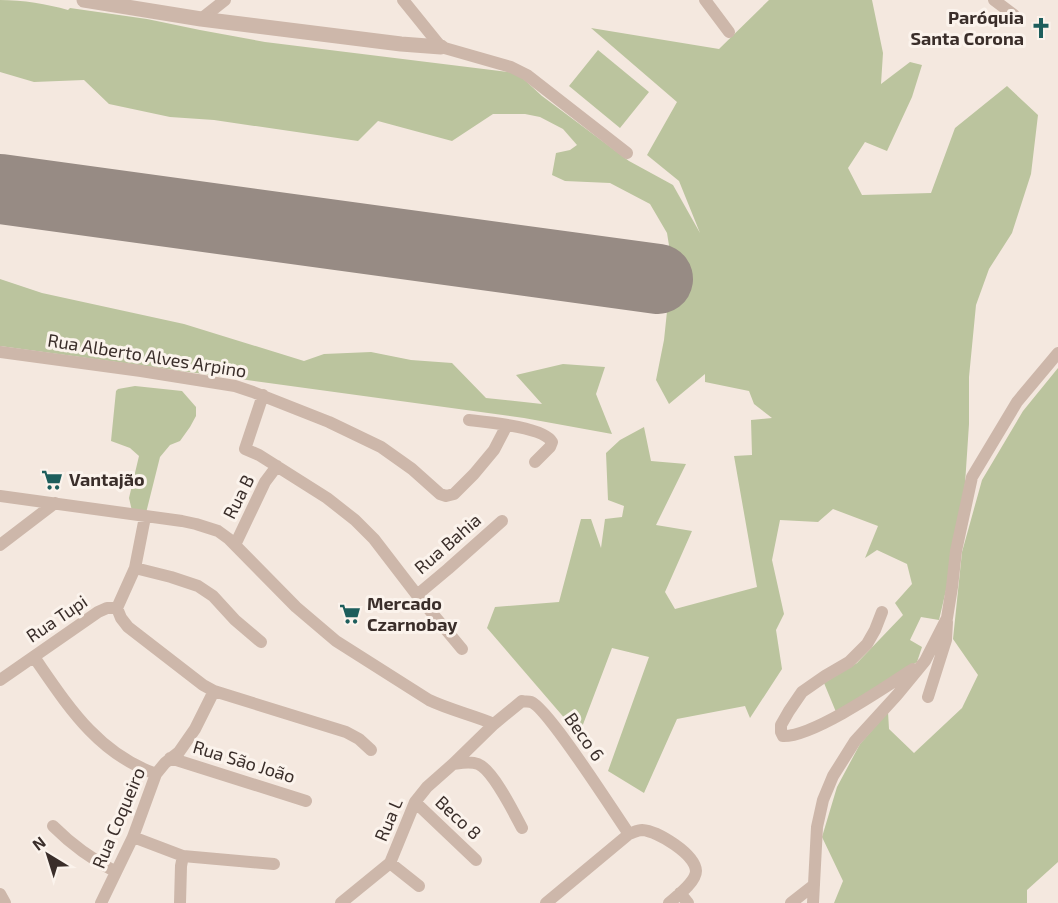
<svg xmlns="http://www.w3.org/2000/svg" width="1058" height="903" font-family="'Exo 2',sans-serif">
  <rect width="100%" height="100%" fill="#f4e8df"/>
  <path fill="#bbc49e" d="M0 0C23 0 47 4 68 10L70 8 147 19 200 30 265 42 517 73 542 96 629 161 673 185 700 233 679 181 647 155 677 102 591 28 719 49 769 0H872L883 53 881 84 910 62 922 65 912 97 887 151 865 142 848 168 862 195 931 193 955 128 1007 86 1038 115 1031 174 1012 233 989 269 976 305 969 377V424L965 484 947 586 939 620 921 617 910 640 922 647 917 662 836 712 824 683 857 663 903 615 895 603 912 584 907 564 877 550 865 558 878 526 833 509 818 522 780 520 772 560 784 614 776 630 782 669 750 718 745 706 677 719 644 793 608 771 649 657 612 648 579 735 487 628 495 607 559 602 581 519H591L601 548 605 519 622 517 624 506 608 500 606 453 620 440 644 427 651 461 686 464 656 525 692 531 665 592 675 609 757 587 734 456 752 455 751 420 772 418 754 404 749 391 705 382V374L669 404 656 380 664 340 672 264 667 233 650 204 610 183 565 181 552 175 556 153 570 150 577 145 563 129 540 117 525 114H493L452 141 378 121 358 141 214 120 170 117 109 104 84 80 34 82 0 72Z
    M598 50 649 92 620 128 569 86Z
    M0 279 42 293 184 324 304 361 324 354 371 352 411 360 452 363 486 398 542 404 516 375 563 364 605 367 596 394 612 434 524 418 0 346Z
    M1058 368V862L1027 890V903H834L843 881 822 837 837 787 860 744 888 712 889 729 914 753 962 708 978 675 953 639 962 552 982 480 1023 411Z
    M135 386 182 391 196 407V416L190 427 180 441 170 445 160 457 146 513 132 511 129 498 139 456 130 448 111 441 116 391 118 389Z"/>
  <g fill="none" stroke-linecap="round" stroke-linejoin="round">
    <path stroke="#978b84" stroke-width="70" d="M0 189 658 279"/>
    <path stroke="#cdb7aa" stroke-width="12" d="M403 0 441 47 511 67 527 75 627 153
      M705 0 729 32
      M994 0 1014 15
      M201 19 225 0
      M0 352 141 371 235 386 253 392 329 422 381 447 412 469 440 494 446 496 454 494 474 474 494 450 507 425
      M263 395 245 449 259 455 327 498 355 520 374 539 417 595 462 649
      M469 420C487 422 544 427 552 442L550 447 535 462
      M0 496 182 521 196 524 218 531 229 539 296 607 336 641 429 700C450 710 473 715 494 724
      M0 545 55 503
      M235 545 265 482 277 466
      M135 568 171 577 198 586 213 596 235 620 261 642
      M417 595 448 569 502 521
      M117 608 121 618 128 627 203 685 214 691 346 732 359 739 371 750
      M117 608 135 568 145 517
      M882 612 875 630 867 644 849 662 825 676 802 692 789 711 781 725V732L783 736C813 737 887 686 913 669
      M34 657C68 706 97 753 156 774
      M0 680 98 612 107 608H117
      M928 697 946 640 947 622
      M170 758 306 801
      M453 764C461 763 470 761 478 764 493 770 514 813 522 828
      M415 802 476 860
      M53 826C73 846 91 859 116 872
      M133 837 183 856 274 864
      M390 863 419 886
      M680 893 688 903
      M0 894 5 903
      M101 903 133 837 156 774 165 763 179 752 195 729 214 691
      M180 903 181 866 183 856
      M341 903 390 863 415 802 427 787 453 764 494 724 522 701C525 702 528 701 531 702 548 708 615 814 629 834
      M546 903 629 834C633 833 637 830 642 830 658 831 695 854 696 871 696 882 677 896 669 903
      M791 903 814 885
      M813 903 817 827 823 800 833 776 855 741 897 695 925 661 947 618 952 587 956 551 972 477 1017 402 1058 353"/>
    <path stroke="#cdb7aa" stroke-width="15" d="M84 0 201 19 401 44 441 47"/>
  </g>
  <defs>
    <symbol id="church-bare" viewBox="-9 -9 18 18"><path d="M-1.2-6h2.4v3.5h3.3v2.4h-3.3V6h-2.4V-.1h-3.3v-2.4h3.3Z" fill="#1d5e5c" stroke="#fbf3ec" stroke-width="2.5" paint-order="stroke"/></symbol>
    <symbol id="supermarket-bare" viewBox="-9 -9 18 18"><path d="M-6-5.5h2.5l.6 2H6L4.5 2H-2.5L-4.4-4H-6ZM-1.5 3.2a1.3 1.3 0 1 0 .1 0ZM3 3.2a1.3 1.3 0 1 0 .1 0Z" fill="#1d5e5c" stroke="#fbf3ec" stroke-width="2.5" paint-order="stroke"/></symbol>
  </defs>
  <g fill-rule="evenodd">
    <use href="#church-bare" x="1026" y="13" width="30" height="30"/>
    <use href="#supermarket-bare" x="37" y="465" width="30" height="30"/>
    <use href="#supermarket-bare" x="335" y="599" width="30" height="30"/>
  </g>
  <g text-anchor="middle" stroke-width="6" stroke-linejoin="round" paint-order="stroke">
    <g font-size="18" font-weight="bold" fill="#3a2e2a" stroke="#fbf3ec" text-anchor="start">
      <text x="1024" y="24" text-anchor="end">Paróquia<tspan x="1024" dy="21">Santa Corona</tspan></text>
      <text x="69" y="486">Vantajão</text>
      <text x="367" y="610">Mercado<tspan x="367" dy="21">Czarnobay</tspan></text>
    </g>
    <g font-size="18" fill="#3a2e2a" stroke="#fbf3ec">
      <text transform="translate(147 356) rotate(9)" y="6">Rua Alberto Alves Arpino</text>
      <text transform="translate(239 497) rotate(-63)" y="6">Rua B</text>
      <text transform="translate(448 544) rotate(-41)" y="6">Rua Bahia</text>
      <text transform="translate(57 619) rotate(-34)" y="6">Rua Tupi</text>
      <text transform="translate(584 737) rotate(55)" y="6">Beco 6</text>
      <text transform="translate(244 762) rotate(17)" y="6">Rua São João</text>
      <text transform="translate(119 818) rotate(-67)" y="6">Rua Coqueiro</text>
      <text transform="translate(458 818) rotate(43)" y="6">Beco 8</text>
      <text transform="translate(389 820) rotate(-67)" y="6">Rua L</text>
    </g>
  </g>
  <g transform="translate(48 855) rotate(322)" stroke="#fbf3ec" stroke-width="4.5" paint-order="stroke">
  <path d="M0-4.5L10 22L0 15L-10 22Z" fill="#3a2e2a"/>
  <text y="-9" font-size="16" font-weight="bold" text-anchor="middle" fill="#3a2e2a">N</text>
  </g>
</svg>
